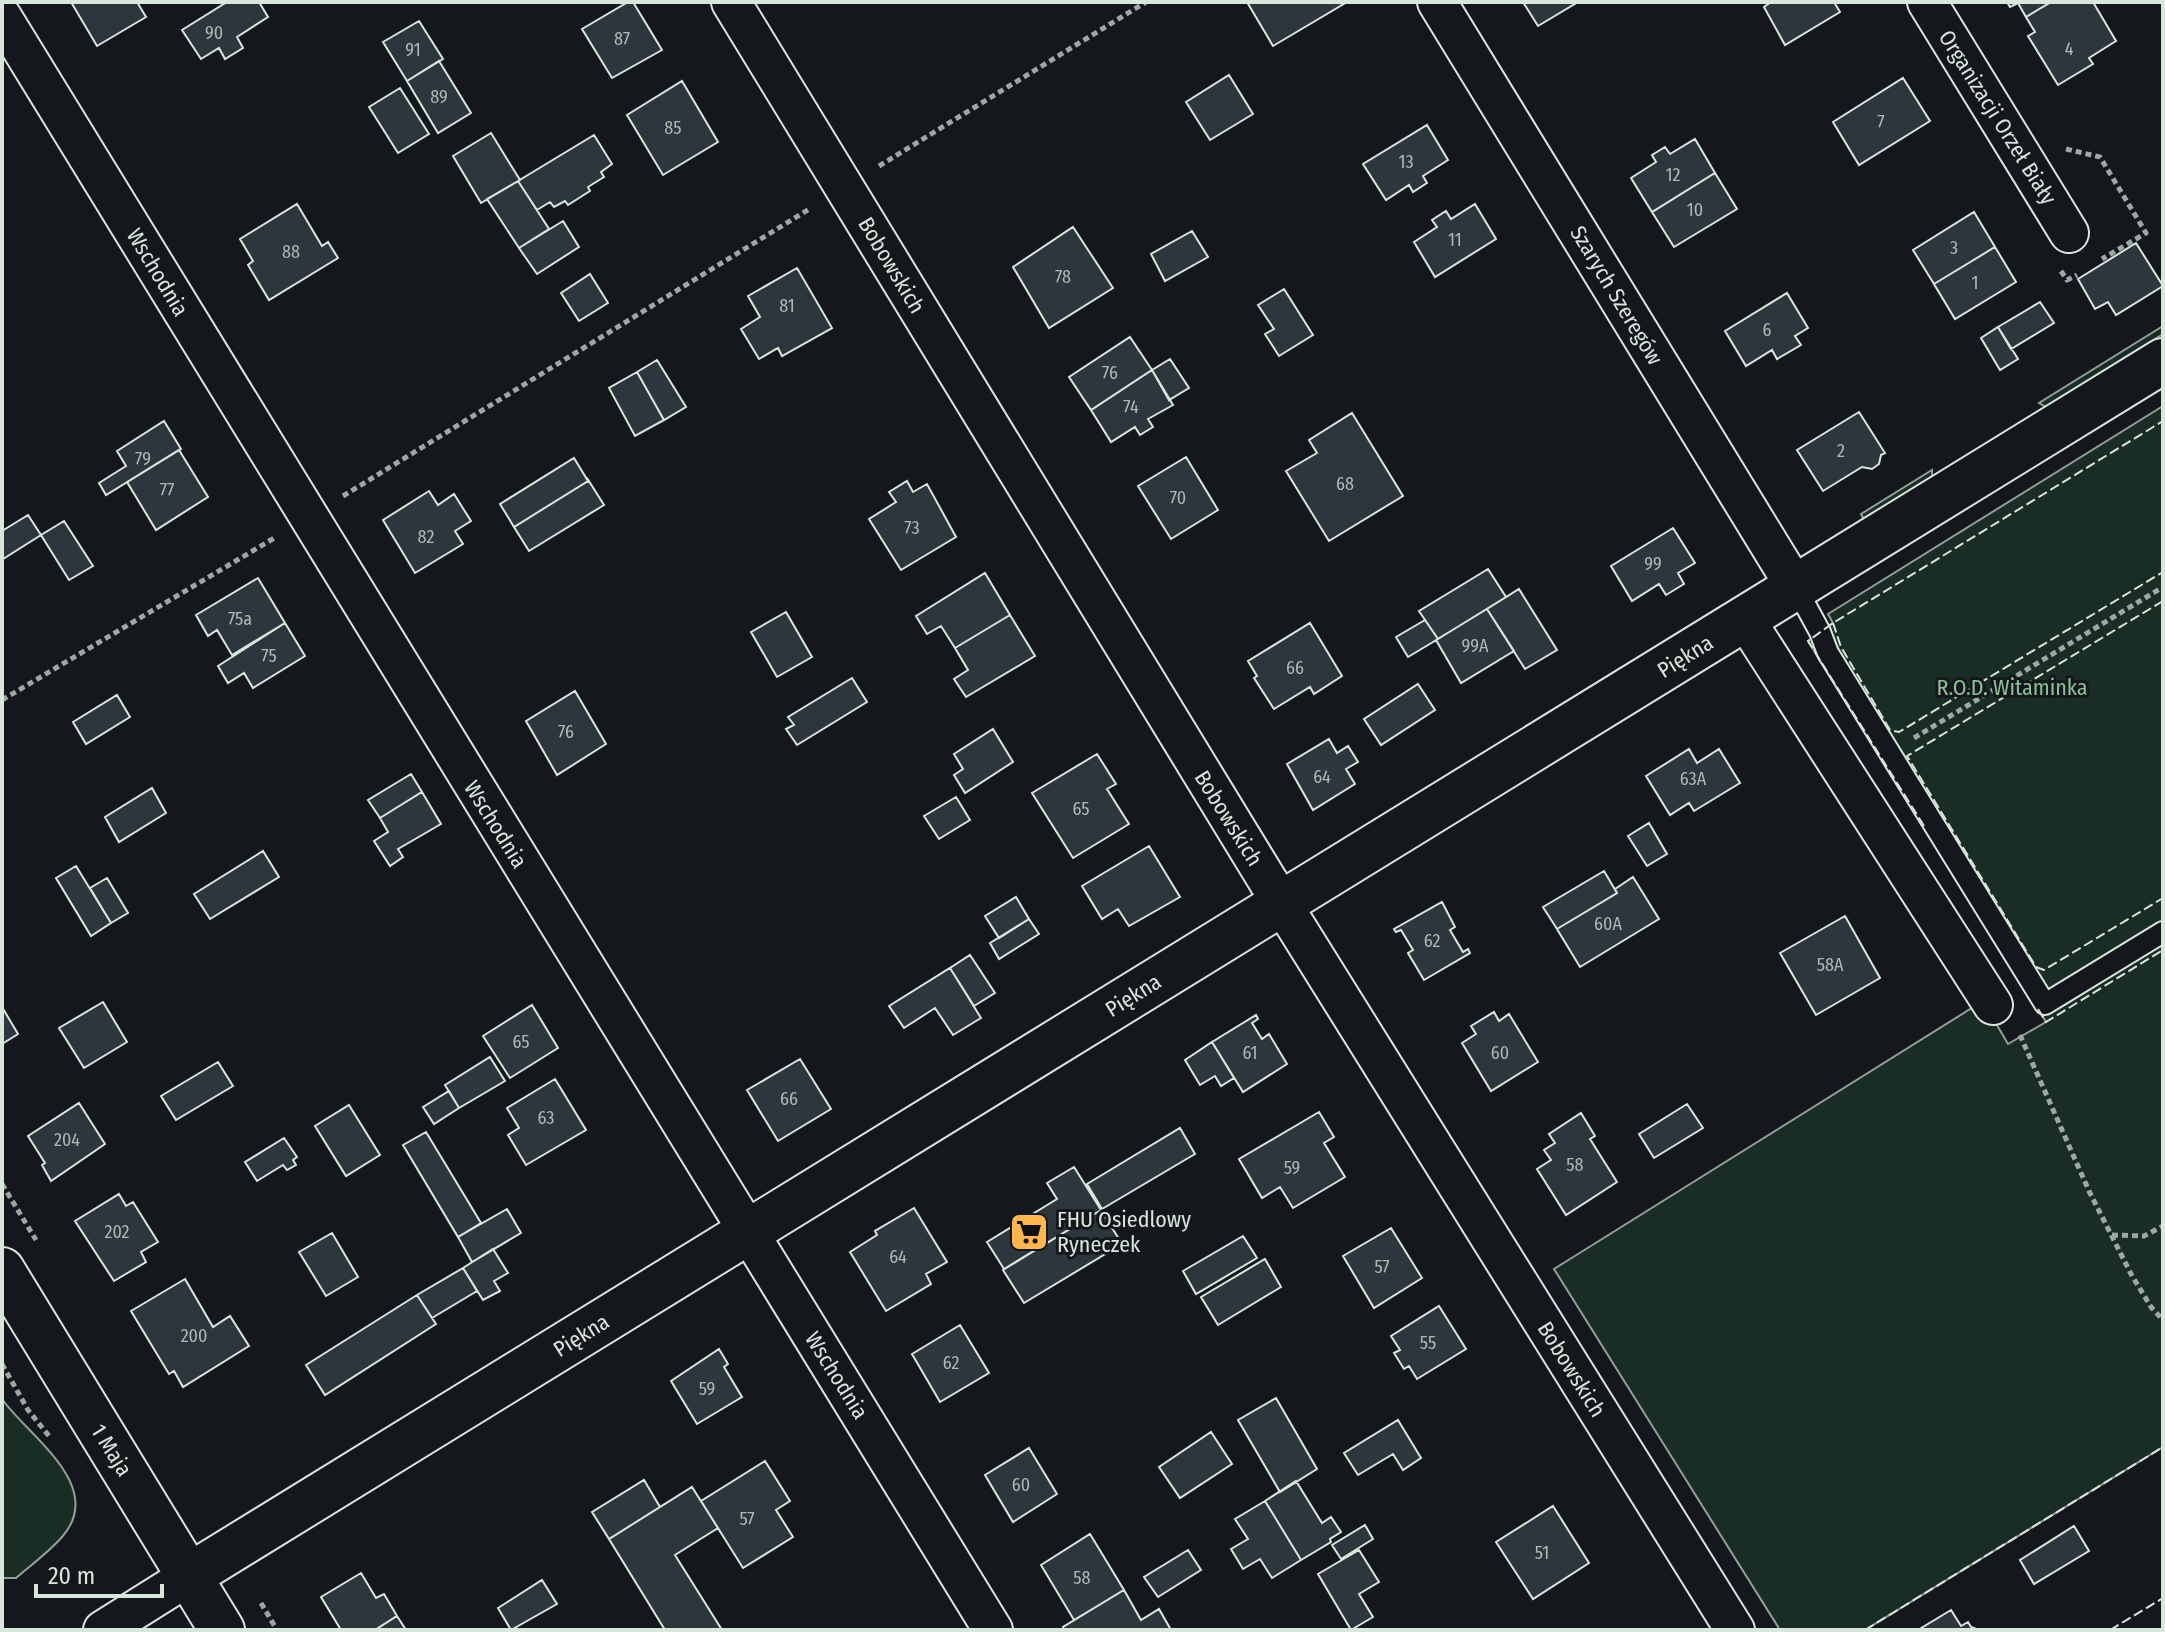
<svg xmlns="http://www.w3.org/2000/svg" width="2165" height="1632" font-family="'Fira Sans Condensed',sans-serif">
  <rect width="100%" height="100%" fill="#14181c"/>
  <path fill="#1a2d24" stroke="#939e99" stroke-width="2" d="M2163 326V334L2046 407 2039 403Z
    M2163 406V1447L1865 1630H1780L1554 1269 1983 1001 2008 1044 2046 1022 1808 641 1833 623 1828 614Z
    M1932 470V477L1864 519 1861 514Z
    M2 1399C28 1436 107 1486 62 1537 49 1552 31 1565 16 1578H2Z"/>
  <path fill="#2c363c" stroke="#d8e6dc" stroke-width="2" d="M71 2H137L146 17 97 46Z
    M227 2H259L268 17 237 37 243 48 225 59 219 48 201 59 182 30Z
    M628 2H633L662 50 612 78 582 29Z
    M1247 2H1347L1273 46Z
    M1523 2H1578L1538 26Z
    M1771 2H1834L1840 12 1785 45 1764 7Z
    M2007 2H2051L2026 17 2018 3 2010 7Z
    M2051 2H2093L2116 41 2089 58 2093 64 2058 85 2028 36 2035 32 2026 17Z
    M419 21 443 59 407 81 383 42Z
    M439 61 471 113 438 133 407 81Z
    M1229 75 1253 114 1210 140 1186 102Z
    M1903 78 1930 121 1859 165 1833 122Z
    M682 81 718 142 663 175 627 115Z
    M400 88 429 134 398 153 369 107Z
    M1427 125 1448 160 1423 176 1427 183 1413 192 1409 185 1386 200 1363 164Z
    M491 133 520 180 481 203 453 156Z
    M594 135 612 164 601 172 604 177 588 187 590 191 568 205 565 201 554 207 550 202 537 210 518 181Z
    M1695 139 1715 173 1652 212 1631 178 1656 162 1652 155 1665 147 1670 154Z
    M1715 173 1737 209 1674 247 1652 212Z
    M518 181 549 229 519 248 487 199Z
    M297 204 322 246 328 242 338 258 269 300 248 265 253 261 240 239Z
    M1475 204 1496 239 1435 277 1414 242 1437 227 1432 220 1446 211 1451 219Z
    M1974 212 1995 247 1934 284 1913 250Z
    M563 221 579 247 537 274 519 248Z
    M1073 227 1113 288 1049 328 1013 267Z
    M1192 231 1208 257 1165 281 1151 254Z
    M2136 243 2163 286 2116 315 2108 302 2095 309 2078 279Z
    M1995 247 2016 282 1955 319 1934 284Z
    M797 268 832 328 782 356 778 348 759 359 741 329 760 317 748 296Z
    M590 274 608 303 579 321 561 293Z
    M1284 289 1313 335 1279 356 1265 334 1274 329 1258 305Z
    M1787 293 1808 328 1795 336 1801 345 1777 359 1772 350 1746 366 1725 331Z
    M2040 302 2054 323 2011 349 1998 327Z
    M1998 327 2018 359 2000 370 1981 338Z
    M1130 337 1152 370 1091 410 1069 377Z
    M1170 359 1189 388 1169 400 1152 370Z
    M657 360 686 407 664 420 637 372Z
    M1152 370 1173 405 1148 419 1153 427 1140 435 1135 427 1111 442 1091 410Z
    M637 372 664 420 635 436 609 388Z
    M1859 412 1885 453 1881 455 1879 464 1872 469 1862 467 1823 491 1797 450Z
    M1352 413 1403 496 1329 541 1286 471 1317 453 1309 440Z
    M164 421 181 449 106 495 99 483 126 466 117 451Z
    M179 450 208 497 156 530 127 482Z
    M1186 457 1218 510 1171 539 1138 486Z
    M574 458 588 481 514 527 500 504Z
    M587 478 604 505 529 551 514 527 588 481Z
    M907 481 913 492 927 484 956 537 901 570 869 519 896 502 889 492Z
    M429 491 438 505 454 494 471 521 455 531 463 544 415 573 383 520Z
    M28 515 41 535 3 559 2 531Z
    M64 521 93 566 69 580 41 535Z
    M1673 528 1695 563 1678 573 1684 584 1666 595 1659 584 1632 601 1611 566Z
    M1488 569 1506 597 1438 639 1419 611Z
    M985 573 1010 615 955 648 941 626 927 634 916 616Z
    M258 578 285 623 232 655 217 630 208 636 196 615Z
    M1519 589 1557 650 1525 669 1487 609Z
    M1487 609 1514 651 1461 683 1436 640Z
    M786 612 812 657 777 677 751 632Z
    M1010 615 1035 656 966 697 954 679 968 670 955 648Z
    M1425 620 1438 639 1408 657 1396 637Z
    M285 623 305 656 253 688 244 673 228 683 218 666Z
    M1310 623 1342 676 1314 694 1310 687 1274 709 1254 678 1257 676 1248 661Z
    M852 678 867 702 797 745 786 729 794 725 788 717Z
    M1418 684 1435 710 1381 745 1364 719Z
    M575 691 606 744 557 775 526 721Z
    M117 695 130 717 86 744 73 722Z
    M993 729 1013 762 965 793 954 775 963 769 954 754Z
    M1329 739 1337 753 1348 746 1358 762 1346 769 1355 784 1313 810 1287 764Z
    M1689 749 1697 763 1719 749 1740 783 1694 811 1689 803 1670 815 1646 776Z
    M1097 754 1116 784 1107 789 1129 824 1073 858 1032 793Z
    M411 774 422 792 380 818 368 800Z
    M152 788 166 813 119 842 105 817Z
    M422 792 441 824 398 849 403 857 390 866 374 841 388 832 380 818Z
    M956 797 970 820 939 839 924 816Z
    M1649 823 1667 854 1647 866 1628 836Z
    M1149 846 1180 897 1129 926 1118 909 1102 919 1082 886Z
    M263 851 279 877 210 919 194 894Z
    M76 866 111 923 91 936 56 878Z
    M1604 871 1617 893 1557 929 1543 907Z
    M1633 877 1659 919 1580 967 1557 929 1617 893 1615 889Z
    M107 878 128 913 111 923 90 888Z
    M1016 897 1029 919 999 938 985 916Z
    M1442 902 1455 927 1450 930 1463 952 1468 949 1470 953 1424 980 1408 953 1413 950 1401 930 1396 932 1394 929Z
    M1845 916 1880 978 1816 1015 1780 953Z
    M1029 919 1039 934 999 959 990 943Z
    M970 955 995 993 974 1006 950 968Z
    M950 968 981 1018 953 1035 935 1008 904 1028 889 1006Z
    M103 1002 127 1042 84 1068 59 1028Z
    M532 1005 558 1048 510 1078 483 1036Z
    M2 1007 18 1034 2 1044Z
    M1494 1012 1499 1021 1509 1014 1538 1062 1491 1091 1462 1043 1476 1034 1471 1026Z
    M1256 1015 1258 1019 1252 1023 1262 1039 1269 1034 1287 1064 1243 1092 1212 1042Z
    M1212 1042 1234 1078 1221 1086 1215 1076 1200 1085 1185 1060Z
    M490 1057 505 1081 459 1108 445 1085Z
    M800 1059 831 1109 778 1141 747 1090Z
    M218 1062 233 1086 176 1120 161 1096Z
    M555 1079 586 1130 526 1165 508 1135 519 1128 507 1108Z
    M449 1091 459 1108 434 1124 423 1107Z
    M79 1103 105 1144 51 1181 42 1165 45 1163 28 1136Z
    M1687 1104 1703 1128 1654 1158 1639 1134Z
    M349 1105 380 1155 346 1176 315 1126Z
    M1319 1112 1334 1137 1324 1143 1345 1177 1293 1208 1280 1187 1262 1198 1239 1159Z
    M1581 1113 1595 1136 1590 1139 1617 1182 1566 1215 1537 1169 1551 1160 1544 1150 1555 1143 1549 1134Z
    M1180 1128 1195 1154 1102 1209 1087 1184Z
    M426 1132 481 1223 458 1237 403 1145Z
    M284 1138 297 1157 293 1160 296 1165 287 1170 283 1165 257 1181 245 1162Z
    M1074 1167 1101 1210 1004 1269 987 1242 1057 1199 1047 1183Z
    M119 1194 126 1206 133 1202 158 1242 141 1252 146 1262 114 1281 75 1221Z
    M914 1208 947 1262 926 1274 931 1284 886 1311 850 1252 877 1235 875 1231Z
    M507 1209 521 1233 472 1262 458 1237Z
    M1101 1210 1122 1244 1024 1303 1003 1270Z
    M1391 1228 1422 1278 1374 1308 1343 1256Z
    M332 1233 358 1277 326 1296 299 1252Z
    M1243 1236 1257 1258 1196 1294 1183 1271Z
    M493 1249 508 1273 494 1281 500 1291 483 1300 463 1268Z
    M1265 1259 1281 1287 1218 1325 1201 1297Z
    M463 1268 477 1291 432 1318 417 1295Z
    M185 1279 213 1327 230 1316 249 1346 183 1387 174 1371 169 1374 131 1311Z
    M417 1295 436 1324 325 1395 306 1365Z
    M1439 1306 1466 1349 1417 1379 1409 1366 1404 1369 1394 1353 1400 1350 1391 1336Z
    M960 1325 989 1373 940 1402 912 1354Z
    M719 1349 728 1364 724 1367 742 1397 697 1424 671 1381Z
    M1276 1398 1317 1469 1280 1492 1238 1420Z
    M1398 1420 1421 1458 1403 1470 1393 1454 1358 1475 1344 1453Z
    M1211 1432 1232 1464 1180 1498 1159 1467Z
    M1029 1448 1057 1494 1013 1522 985 1475Z
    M765 1461 790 1501 776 1510 793 1537 743 1568 701 1501Z
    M644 1480 660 1507 609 1539 592 1512Z
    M1296 1481 1322 1523 1331 1517 1341 1532 1330 1539 1331 1542 1301 1560 1265 1501Z
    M692 1487 718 1528 675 1555 722 1630H665L609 1539Z
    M1265 1501 1301 1560 1272 1578 1260 1559 1243 1569 1231 1549 1248 1539 1235 1519Z
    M1553 1506 1589 1563 1533 1599 1496 1542Z
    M1365 1525 1373 1539 1341 1559 1332 1545Z
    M2074 1526 2089 1551 2034 1584 2020 1560Z
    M1090 1534 1124 1590 1074 1620 1041 1565Z
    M1188 1550 1201 1570 1158 1597 1144 1577Z
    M1359 1550 1379 1582 1359 1594 1373 1617 1351 1630 1318 1574Z
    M361 1573 376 1598 384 1594 397 1616 375 1630H341L321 1597Z
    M542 1580 557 1604 511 1630 498 1608Z
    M1124 1590 1141 1620 1159 1609 1171 1630H1064L1063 1627Z
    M1951 1610 1961 1626 1968 1622 1971 1627 1979 1630H1918Z
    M397 1616 406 1630H375Z"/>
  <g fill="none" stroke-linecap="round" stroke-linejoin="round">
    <defs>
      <path id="lane" d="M1796 588 1820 632 1828 653 2045 1004 2163 932"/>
      <path id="street" d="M731 2 1282 904 1735 1630
        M1437 2 1796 588
        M1927 2 2069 233
        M2 17 993 1630
        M1745 619 1993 1005
        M103 1630 189 1576"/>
      <path id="secondary" d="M2 1270 222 1630
        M189 1576 2163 361"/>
    </defs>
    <use href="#lane" stroke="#d8e6dc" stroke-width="24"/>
    <use href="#street" stroke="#d8e6dc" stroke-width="42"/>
    <use href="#secondary" stroke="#d8e6dc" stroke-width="48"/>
    <path stroke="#9da8a2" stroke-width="5" stroke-dasharray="6 4" stroke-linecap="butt" d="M2066 149 2100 157 2146 233 2102 259
      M879 166 1146 2
      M2061 271 2067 280 2077 275
      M343 496 811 208
      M2 700 276 537
      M1914 738 2163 587
      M2020 1035 2089 1191 2131 1274 2151 1307 2163 1320
      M2 1184 36 1240
      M2112 1235 2144 1236 2163 1226
      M2 1364 28 1410 49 1436
      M261 1603 277 1630"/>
    <use href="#lane" stroke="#14181c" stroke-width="20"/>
    <use href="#street" stroke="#14181c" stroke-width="38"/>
    <use href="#secondary" stroke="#14181c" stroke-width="44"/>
    <path stroke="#d8e6dc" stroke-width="2" stroke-dasharray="10 4" stroke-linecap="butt" d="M2163 601 1907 756 2036 967 2044 970 2163 898
      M1833 623 1841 647 1890 730 1899 732 2163 572
      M1924 826 1808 641 1833 623 2163 421
      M2038 1009 2046 1022 2163 950
      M1865 1630 2163 1447
      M2110 1630 2163 1598"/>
  </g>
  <defs>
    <symbol id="supermarket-square" viewBox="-11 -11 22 22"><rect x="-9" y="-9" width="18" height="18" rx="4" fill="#ffb74d" stroke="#14181c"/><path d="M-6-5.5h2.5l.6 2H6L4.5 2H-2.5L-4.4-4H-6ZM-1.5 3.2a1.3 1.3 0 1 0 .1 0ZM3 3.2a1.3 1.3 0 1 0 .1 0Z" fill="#111"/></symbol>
  </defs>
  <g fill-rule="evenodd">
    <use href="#supermarket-square" x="1007" y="1210" width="44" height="44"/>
  </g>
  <g text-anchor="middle" stroke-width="6" stroke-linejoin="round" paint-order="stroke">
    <g font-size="18" fill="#adbab4">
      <text x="214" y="39">90</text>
      <text x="622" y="45">87</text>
      <text x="2069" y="55">4</text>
      <text x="413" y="56">91</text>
      <text x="439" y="103">89</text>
      <text x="1881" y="128">7</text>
      <text x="673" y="134">85</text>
      <text x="1406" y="168">13</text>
      <text x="1673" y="181">12</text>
      <text x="1695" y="216">10</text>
      <text x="1455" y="246">11</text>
      <text x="1954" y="254">3</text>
      <text x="291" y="258">88</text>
      <text x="1063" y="283">78</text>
      <text x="1975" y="289">1</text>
      <text x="787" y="312">81</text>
      <text x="1767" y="336">6</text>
      <text x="1110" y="379">76</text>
      <text x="1131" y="413">74</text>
      <text x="1841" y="457">2</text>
      <text x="143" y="465">79</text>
      <text x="1345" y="490">68</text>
      <text x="167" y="496">77</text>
      <text x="1178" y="504">70</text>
      <text x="912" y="534">73</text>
      <text x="426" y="543">82</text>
      <text x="1653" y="570">99</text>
      <text x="240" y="625">75a</text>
      <text x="1475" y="652">99A</text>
      <text x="269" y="662">75</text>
      <text x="1295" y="674">66</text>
      <text x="566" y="738">76</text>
      <text x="1322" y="783">64</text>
      <text x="1693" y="785">63A</text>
      <text x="1081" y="815">65</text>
      <text x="1608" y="930">60A</text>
      <text x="1432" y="947">62</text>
      <text x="1830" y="971">58A</text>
      <text x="521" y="1048">65</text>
      <text x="1250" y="1059">61</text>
      <text x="1500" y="1059">60</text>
      <text x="789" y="1105">66</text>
      <text x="546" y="1124">63</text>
      <text x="67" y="1146">204</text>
      <text x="1575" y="1171">58</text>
      <text x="1292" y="1174">59</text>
      <text x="117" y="1238">202</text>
      <text x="898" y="1263">64</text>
      <text x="1382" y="1273">57</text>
      <text x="194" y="1342">200</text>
      <text x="1428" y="1349">55</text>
      <text x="951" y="1369">62</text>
      <text x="707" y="1395">59</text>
      <text x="1021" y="1491">60</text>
      <text x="747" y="1525">57</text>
      <text x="1542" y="1559">51</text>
      <text x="1082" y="1584">58</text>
    </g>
    <g font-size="22" fill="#d8e6dc" stroke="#14181c">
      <text transform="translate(1998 117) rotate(58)" y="8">Organizacji Orzeł Biały</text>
      <text transform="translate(892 265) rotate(59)" y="8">Bobowskich</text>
      <text transform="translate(158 272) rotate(59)" y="8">Wschodnia</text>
      <text transform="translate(1617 295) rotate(59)" y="8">Szarych Szeregów</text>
      <text transform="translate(1685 656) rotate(-32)" y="8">Piękna</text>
      <text transform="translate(1229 818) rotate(58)" y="8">Bobowskich</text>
      <text transform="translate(496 824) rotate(58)" y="8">Wschodnia</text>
      <text transform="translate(1133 995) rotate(-32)" y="8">Piękna</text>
      <text transform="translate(581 1335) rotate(-32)" y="8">Piękna</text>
      <text transform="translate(1572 1369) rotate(58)" y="8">Bobowskich</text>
      <text transform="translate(837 1375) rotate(58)" y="8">Wschodnia</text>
      <text transform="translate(112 1450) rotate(58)" y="8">1 Maja</text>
    </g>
    <g font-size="22" fill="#8ac095" stroke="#14181c">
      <text x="2012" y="695">R.O.D. Witaminka</text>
    </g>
    <g font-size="22" fill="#d8e6dc" stroke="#14181c" text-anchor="start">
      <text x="1057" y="1227">FHU Osiedlowy<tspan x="1057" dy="25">Ryneczek</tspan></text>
    </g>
  </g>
  <rect width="2165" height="1632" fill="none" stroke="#d8e6dc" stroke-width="8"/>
  <path d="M36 1584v12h126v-12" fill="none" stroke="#d8e6dc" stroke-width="4"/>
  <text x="48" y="1584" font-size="24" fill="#d8e6dc" stroke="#14181c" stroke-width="6" paint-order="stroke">20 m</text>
</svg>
